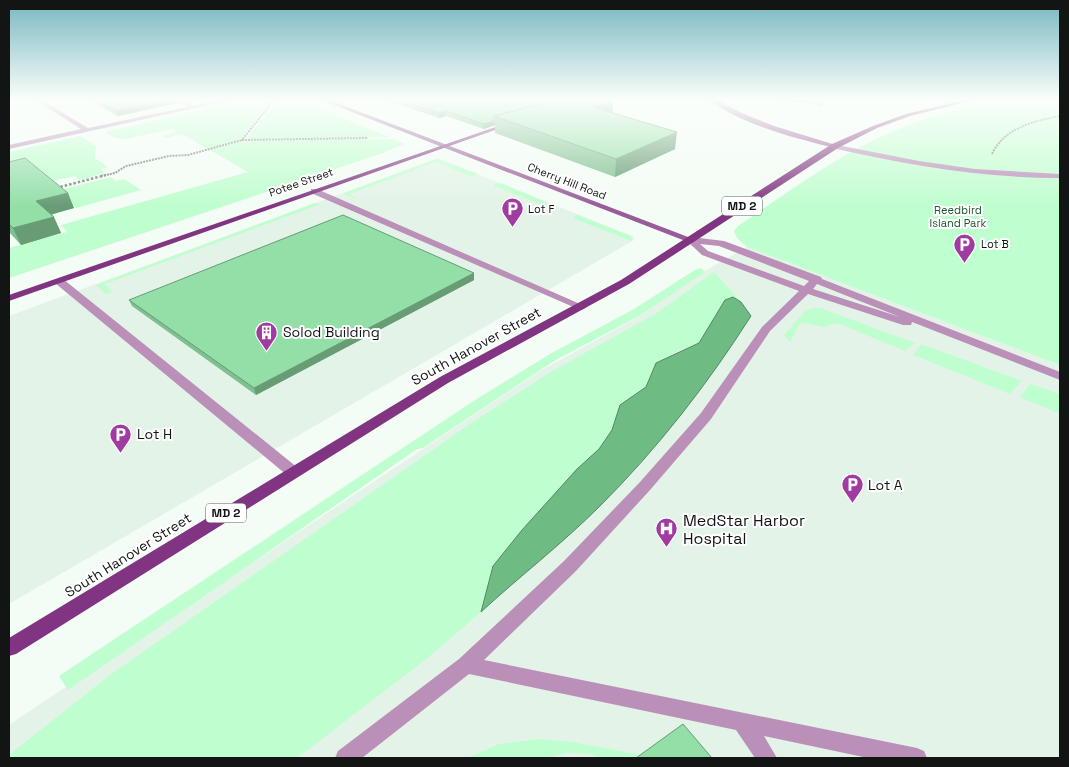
<svg xmlns="http://www.w3.org/2000/svg" width="1069" height="767" font-family="'Space Grotesk',sans-serif">
  <rect width="100%" height="100%" fill="#f3fcf5"/>
  <path fill="#e3f3e7" d="M438 158 634 237V240L9 604V316Z
    M747 247 1060 365V758H9V725L540 371 638 317 705 271Z"/>
  <path fill="#bffece" d="M247 100H272L240 140 208 149 182 134 166 138 162 136 177 132 173 129 126 139 115 138 105 132Z
    M277 100H297L390 137 246 139Z
    M1010 100H1060V365L747 247 737 238 734 231 738 226C799 185 860 138 932 117 957 110 984 105 1010 100Z
    M80 136 96 146 95 158 108 167 101 169 105 173 79 180 75 176 52 181 39 170 23 173 9 170V152Z
    M394 139 404 144 380 154 9 278V248L67 232 61 225 248 172 210 150 243 141Z
    M437 159 478 174 472 177 436 162 350 194 358 199 344 194V193Z
    M111 177 116 181 124 179 141 190 76 208 56 191Z
    M501 183 553 205V207H547L494 186 495 184Z
    M315 203 331 210 318 205 105 284 112 292 106 294 96 285Z
    M577 215 631 236 632 238 631 241 573 218Z
    M701 268 705 272 639 316 554 361 423 448 417 449 68 690 59 676 472 402 550 354 634 309 695 270Z
    M714 272 741 302 733 297 725 300 699 343 673 353 651 372 646 387 620 405 612 430 599 449 577 469 522 530 493 565 481 612 425 660 297 758H9V755L110 675 470 424 549 373 657 313Z
    M814 308H820L915 343 905 351 837 323 823 327 801 322 790 342 784 335 805 311Z
    M921 344 1022 381 1010 394 913 355Z
    M1030 384 1060 394V412H1055L1020 397Z
    M539 739 572 742 658 758H598L590 754 567 753 546 758H467L499 744Z"/>
  <path fill="#6fbb84" stroke="#538962" d="M733 297 741 302 751 316C707 385 658 448 600 506 562 544 520 576 481 612L493 566 522 530 577 469 599 449 612 430 620 405 646 387 656 363 699 343 725 300Z"/>
  <g fill="none" stroke-linecap="round" stroke-linejoin="round">
    <path stroke="#7c817d" stroke-width="2" stroke-dasharray="2 1" stroke-linecap="butt" d="M274 100 242 140 368 138
      M778 100 803 101 822 105
      M992 154C1004 128 1034 121 1060 116
      M101 176 115 173 126 166 169 156 188 155 242 140"/>
    <path stroke="#7c817d" stroke-width="2.5" stroke-dasharray="2.5 2" stroke-linecap="butt" d="M56 188 106 175"/>
    <path fill="#ba90b9" fill-rule="evenodd" d="M174 100H181L196 107 191 108Z
      M832 144 919 161 975 169 1060 174V178C983 178 907 165 832 148Z
      M311 189H317L587 307 582 310 578 309 311 193Z
      M691 237 724 241 821 277 822 279 1060 372V380L912 322 911 325H903L808 294 770 331 711 419 650 490 576 571 484 660 917 748 924 751 927 758H868L764 736 777 758H755L736 730 469 674 362 758H335L338 751 459 659 564 561 640 482 701 413 762 327 799 291 702 255 686 240ZM700 244 719 246 809 281 804 286 708 251ZM817 284 900 317 813 289Z
      M59 278 63 279 298 468 300 472 298 476H288L55 283 54 281Z"/>
    <path fill="#ba90b9" fill-rule="evenodd" d="M35 100H42L88 128 221 100H231L9 149V145L81 129Z"/>
    <path fill="#995c99" fill-rule="evenodd" d="M321 100H329L696 240 691 243 688 242Z
      M710 100H717L744 114 774 126 839 146 835 148C798 139 739 124 710 100Z"/>
    <path fill="#803481" fill-rule="evenodd" d="M965 100H974L910 116 877 128 838 148 629 284 448 383 16 654 9 656V638L440 377 621 280 832 144 873 126 906 114Z
      M507 123 512 124 9 301V295Z"/>
  </g>
  <path fill="#7ec090" d="M89 100H176L177 103 118 116Z
    M386 100H610L613 101V113L675 149 615 177 495 133V125L484 129 446 116 439 118Z
    M9 162 74 208 52 214 61 233 21 245 9 232Z
    M474 273V280L256 395 132 306 129 300Z"/>
  <path fill="#679c75" d="M171 100H176L177 103 118 116 116 111Z
    M613 101 612 116 593 107Z
    M446 111V116L439 118V113Z
    M494 121 495 125 484 129V124Z
    M677 132 675 149 615 177 616 159Z
    M68 193 74 208 43 217 36 201Z
    M54 217 61 233 21 245 13 228Z
    M474 273V280L256 395 254 388Z"/>
  <path fill="#93dfa7" stroke="#679c75" d="M96 100H171L116 111Z
    M399 100H557L494 116V121L484 124 446 111 439 113Z
    M557 100H610L613 101 593 107 677 132 616 159 494 116Z
    M25 158 68 193 36 201 54 217 13 228 9 224V162Z
    M343 215 474 273 254 388 129 300Z
    M683 724 712 758H636Z"/>
  <linearGradient id="sky" x2="0" y2="1"><stop stop-color="#77b7c0"/><stop offset="0.48" stop-color="#fafefa"/><stop offset="1" stop-color="#fafefa" stop-opacity="0"/></linearGradient>
  <rect width="1069" height="207" fill="url(#sky)"/>
  <defs>
    <symbol id="parking-pin" viewBox="-11 -11 22 30"><path d="M0 17L-7.5 6A9.5 9.5 0 1 1 7.5 6Z" fill="#9f3ba1" stroke="#fff"/><path d="M-3.5-5.5H1a3.5 3.5 0 0 1 0 7H-1V5.5H-3.5ZM-1-3.4V-.6H.8a1.4 1.4 0 0 0 0-2.8Z" fill="#fff"/></symbol>
    <symbol id="building-pin" viewBox="-11 -11 22 30"><path d="M0 17L-7.5 6A9.5 9.5 0 1 1 7.5 6Z" fill="#9f3ba1" stroke="#fff"/><path d="M-4-6H4V6H1V3H-1V6H-4ZM-2.5-4.3h1.7v1.8h-1.7ZM.8-4.3h1.7v1.8H.8ZM-2.5-1h1.7V.8h-1.7ZM.8-1h1.7V.8H.8Z" fill="#fff"/></symbol>
    <symbol id="hospital-pin" viewBox="-11 -11 22 30"><path d="M0 17L-7.5 6A9.5 9.5 0 1 1 7.5 6Z" fill="#9f3ba1" stroke="#fff"/><path d="M-5-5h3v3.5h4V-5h3V5h-3V1.5h-4V5h-3Z" fill="#fff"/></symbol>
  </defs>
  <g fill-rule="evenodd">
    <use href="#parking-pin" x="500" y="196" width="25" height="34"/>
    <use href="#parking-pin" x="952" y="232" width="25" height="34"/>
    <use href="#building-pin" x="254" y="320" width="25" height="34"/>
    <use href="#parking-pin" x="108" y="422" width="25" height="34"/>
    <use href="#parking-pin" x="840" y="472" width="25" height="34"/>
    <use href="#hospital-pin" x="654" y="516" width="25" height="34"/>
  </g>
  <g text-anchor="middle" stroke-width="4" stroke-linejoin="round" paint-order="stroke">
    <g font-size="11" fill="#121513" stroke="#fff">
      <text transform="translate(567 181) rotate(21)" y="4">Cherry Hill Road</text>
      <text transform="translate(301 182) rotate(-19)" y="4">Potee Street</text>
    </g>
    <g font-size="11" fill="#121513" stroke="#fff" text-anchor="start">
      <text x="528" y="213">Lot F</text>
      <text x="981" y="248">Lot B</text>
    </g>
    <g font-size="11" fill="#1f5531" stroke="#fff">
      <text x="958" y="214">Reedbird<tspan x="958" dy="13">Island Park</tspan></text>
    </g>
    <g fill="#fff" stroke="#595b5a" stroke-width="1">
      <rect x="722" y="196.5" width="40" height="19" rx="4"/>
      <rect x="206" y="503.5" width="40" height="19" rx="4"/>
    </g>
    <g font-size="12" font-weight="bold" fill="#121513">
      <text x="742" y="210">MD 2</text>
      <text x="226" y="517">MD 2</text>
    </g>
    <g font-size="14" fill="#121513" stroke="#fff" text-anchor="start">
      <text x="283" y="337">Solod Building</text>
      <text x="137" y="439">Lot H</text>
      <text x="868" y="490">Lot A</text>
    </g>
    <g font-size="14" fill="#121513" stroke="#fff">
      <text transform="translate(476 346) rotate(-29)" y="5">South Hanover Street</text>
      <text transform="translate(128 555) rotate(-32)" y="5">South Hanover Street</text>
    </g>
    <g font-size="16" fill="#121513" stroke="#fff" text-anchor="start">
      <text x="683" y="526">MedStar Harbor<tspan x="683" dy="18">Hospital</tspan></text>
    </g>
  </g>
  <rect width="1069" height="767" fill="none" stroke="#121513" stroke-width="20"/>
</svg>
